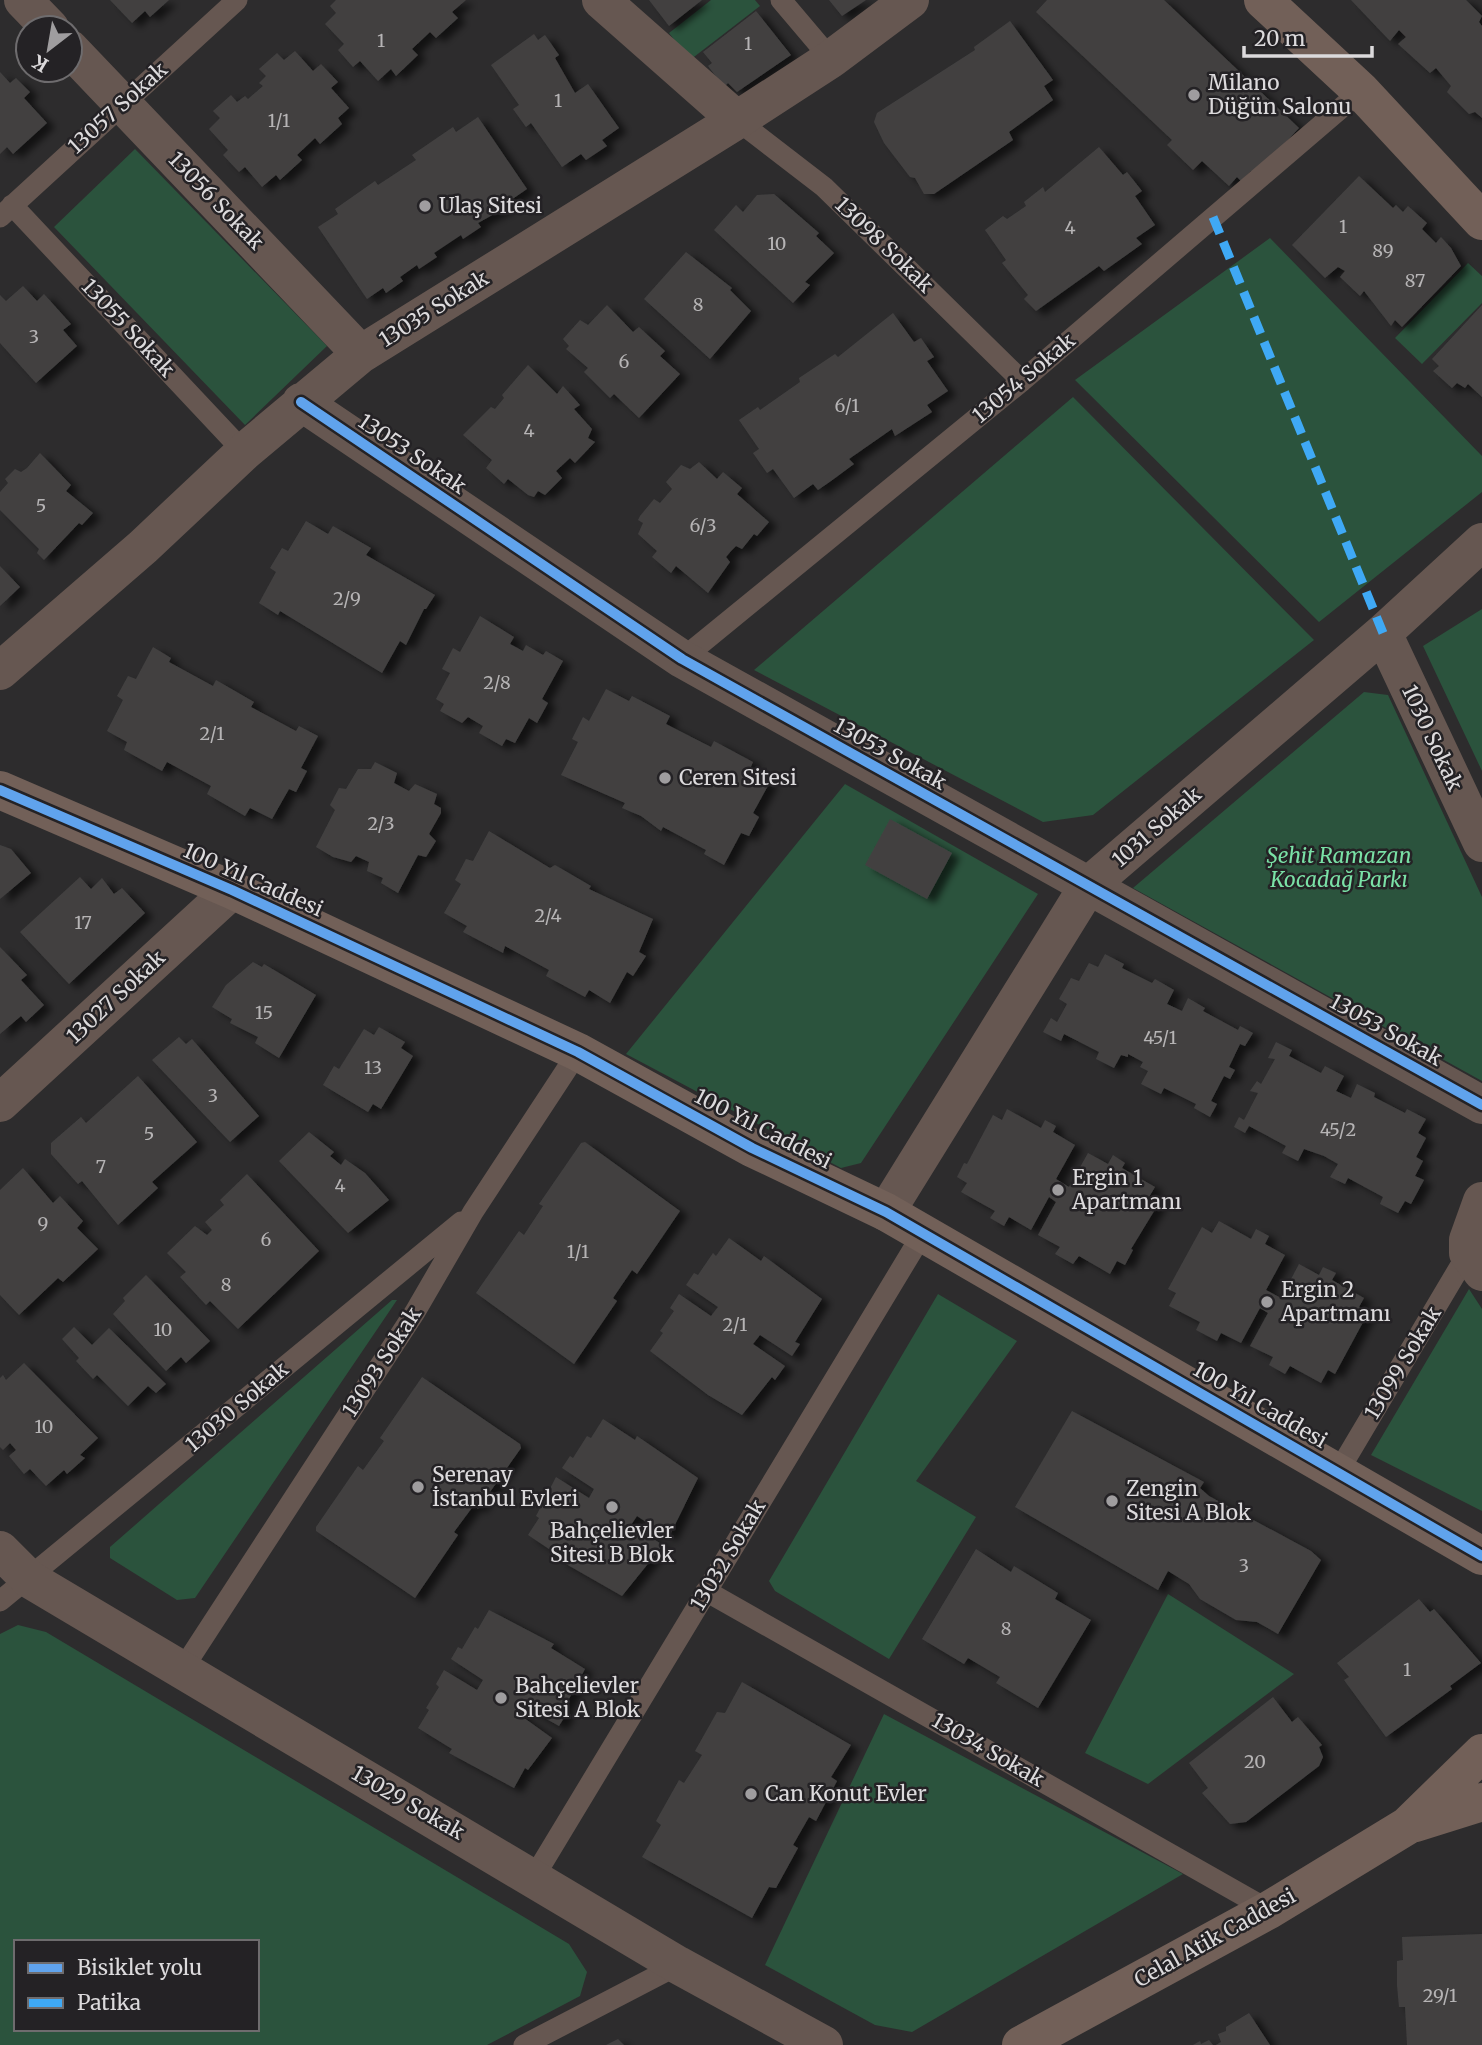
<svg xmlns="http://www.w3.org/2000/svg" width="1482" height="2045" font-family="Merriweather,serif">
  <defs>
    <filter id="shadow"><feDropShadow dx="8" dy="4.5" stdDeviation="3.5" flood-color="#0009"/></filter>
  </defs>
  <rect width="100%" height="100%" fill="#2d2c2d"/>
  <path fill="#2b533d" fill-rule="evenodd" d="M711 0H755L760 6 690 60 669 33Z
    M135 149 327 346 245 425 54 227Z
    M1270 238 1482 456V492L1319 622 1075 380Z
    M1468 263 1482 276V303L1422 364 1395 338Z
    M1073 397 1314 640 1093 815 1043 822 754 670Z
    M1482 609V771L1423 646Z
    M1364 692 1388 695 1482 897V1081L1133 888Z
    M845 784 1038 894 861 1163 841 1168 626 1054Z
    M1469 1289 1482 1309V1511L1371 1455Z
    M938 1294 1017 1341 916 1481 976 1517 889 1659 775 1591 769 1581Z
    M392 1300H397L195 1598 177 1600 110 1558V1547Z
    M1168 1594 1294 1674 1148 1784 1085 1753Z
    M18 1625 46 1632 569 1944 587 1972 580 1996 487 2045H0V1634ZM16 1942H257V2029H16Z
    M884 1714 1183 1874 912 2032 875 2025 765 1965Z"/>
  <path fill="#424141" filter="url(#shadow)" d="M110 0H169L150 17 145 11 132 23Z
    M336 0H466L452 12 458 18 436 38 430 32 412 49 418 55 396 76 391 69 378 81 360 61 353 67 338 50 344 44 325 24 336 13 330 6Z
    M649 0H702L669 26Z
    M829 0H866L842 16Z
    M1047 0H1164L1299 128 1259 171 1254 174 1251 171 1241 181 1237 177 1229 186 1202 161 1193 170 1167 145 1172 140 1036 12Z
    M1351 0H1466L1482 16 1479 22 1482 26V118L1475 112 1469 114 1447 92 1451 86 1436 68 1430 73 1398 44 1406 37 1399 30 1390 41Z
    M756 11 791 55 737 92 728 83 724 87 708 66 712 63 703 52Z
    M1010 21 1053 80 1044 86 1053 100 1009 132 1013 140 934 194H924L915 178 910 177 884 143 874 122 877 113 975 50 974 47Z
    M534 34 538 40 545 35 559 55 555 58 575 93 588 84 619 128 602 140 607 146 586 160 581 154 562 167 531 123 526 127 513 109 519 105 491 65Z
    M295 51 313 71 321 64 338 82 331 88 349 108 338 118 342 124 320 144 315 138 297 155 302 160 280 180 276 175 262 187 245 167 239 172 223 155 228 150 209 129 220 118 213 111 231 95 237 102 245 96 248 99 263 86 259 83 266 76 259 69 277 53 284 60Z
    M0 72 10 83 16 78 30 92 24 98 47 123 13 154 7 147 0 154Z
    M478 117 527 189 511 200 514 203 478 223 481 227 463 239 461 235 434 253 437 257 419 269 417 265 400 277 403 281 386 293 383 288 367 299 318 227 338 214 335 209 375 181 378 185 416 160 412 155 453 127 456 132Z
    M1099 147 1123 175 1127 172 1142 191 1135 196 1155 225 1136 238 1142 244 1104 271 1099 266 1036 311 1024 299 1028 295 1002 263 1006 260 985 230 1003 216 1007 219 1026 206 1024 202 1043 187 1045 192Z
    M1359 176 1393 208 1396 205 1403 212 1408 206 1427 223 1422 229 1436 243 1441 237 1451 248 1461 266 1402 327 1395 320 1391 326 1364 291 1360 296 1340 277 1345 271 1338 267 1325 278 1292 245Z
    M774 194 819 233 816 236 834 253 805 282 810 285 793 303 714 230 736 205 743 212 757 195Z
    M686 252 732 288 730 290 751 311 710 359 644 299Z
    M23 286 37 301 44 294 71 324 63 330 77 346 36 383 0 343V295L6 301Z
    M607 305 633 332 639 327 665 351 660 356 680 374 639 418 614 394 610 398 584 372 588 368 566 349 569 346 563 339 580 320 588 325Z
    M1482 305V397L1468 384 1465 388 1457 383 1452 388 1433 371 1439 366 1432 359Z
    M893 313 914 342 921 338 934 357 927 361 948 391 927 405 932 412 895 436 892 429 849 459 854 464 831 481 818 490 813 484 794 498 773 469 767 473 753 453 759 449 739 420 758 407 760 410 800 382 799 378 835 354 838 357Z
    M528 365 557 394 563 386 580 405 574 409 592 429 588 438 595 442 575 463 570 458 556 471 562 478 545 495 538 491 534 497 528 495 508 479 504 484 486 468 492 460 463 435 491 407 495 409 504 398 502 395Z
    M40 453 71 485 66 491 93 513 82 525 79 523 44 560 37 553 39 549 0 510V492L8 483 5 479 15 469 21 472 27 468Z
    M699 462 717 479 723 472 742 488 737 494 769 522 757 536 754 534 742 549 736 546 731 551 726 557 730 562 708 593 676 566 671 573 652 557 657 551 638 534 643 523 638 520 640 516 654 499 660 503 672 489 666 482 681 465 690 469Z
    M306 521 328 534 333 526 371 548 366 555 435 595 426 609H424L406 645 400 641 382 673 280 611 278 615 259 603 276 572 270 568 282 548 288 551Z
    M0 566 20 587 0 606Z
    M480 616 514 637 510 644 523 651 526 645 543 655 546 651 563 661 542 699 548 703 537 723 529 718 515 743 506 739 502 746 479 733 483 726 468 717 462 723 440 711 444 704 436 699 450 673 442 669 452 650 453 648 460 652Z
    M153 647 171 658 169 662 213 686 216 680 254 702 251 707 296 731 299 726 318 736 301 768 307 771 296 792 289 789 272 819 250 808 245 816 207 794 211 786 167 762 162 771 124 750 127 742 107 731 123 700 117 696 128 676 136 679Z
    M606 689 629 701 632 696 670 716 666 724 711 747 714 741 753 762 749 771 770 782 753 813 759 817 749 836 741 833 724 865 704 854 706 850 663 827 661 831 641 816 622 808 625 803 561 775 578 742 572 739 583 717 589 721Z
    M375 762 397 773 394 783 409 791 415 784 437 794 434 804 441 808V813L429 834 436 841 426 857 418 855 398 893 381 883 383 878 367 871 369 862 356 856 351 862 333 857 316 847 335 810 330 805 339 788 346 789 358 769H371Z
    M890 819 952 853 927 899 865 865Z
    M489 831 550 868 555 865 591 886 589 889 653 919 639 952 646 956 633 976 627 972 610 1003 589 990 585 997 546 976 549 970 505 946 503 953 463 932 467 926 444 913 461 884 455 880 466 859 473 861Z
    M0 845 11 849 31 873 0 899Z
    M80 877 91 889 102 878 114 894 122 888 145 913 69 984 20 932Z
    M0 947 27 975 21 980 44 1005 26 1022 21 1016 0 1034Z
    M1105 954 1124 964 1122 968 1152 983 1155 979 1174 990 1167 1004 1182 1011 1188 998 1205 1008 1203 1011 1238 1030 1240 1026 1253 1033 1245 1046 1240 1044 1229 1067 1235 1070 1230 1079 1224 1076 1211 1101 1217 1104 1210 1117 1194 1108 1196 1104 1164 1088 1161 1094 1141 1084 1148 1071 1140 1067 1143 1062 1128 1054V1057L1121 1055 1114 1068 1096 1059 1099 1052 1064 1034 1061 1041 1043 1032 1051 1018 1057 1022 1067 1004 1059 999 1071 978 1079 981 1089 963 1098 967Z
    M253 962 262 967 264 964 316 995 279 1058 255 1043 258 1037 230 1023 232 1019 212 1007 226 985Z
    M379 1027 405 1042 401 1048 413 1056 381 1109 373 1104 368 1112 323 1085 334 1066 339 1069 364 1029 374 1035Z
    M179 1037 186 1044 192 1039 259 1116 230 1142 152 1060Z
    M1276 1042 1292 1050 1289 1056 1321 1073 1325 1066 1344 1076 1336 1091 1351 1098 1357 1084 1375 1093 1374 1097 1405 1113 1407 1109 1426 1119 1418 1133 1426 1138 1416 1157 1423 1161 1415 1176 1424 1180 1411 1204 1405 1201 1398 1213 1380 1204 1383 1197 1348 1178 1345 1184 1330 1177 1338 1164 1324 1156 1304 1149 1298 1161 1282 1153 1286 1146 1249 1126 1245 1133 1234 1127 1239 1117 1244 1120 1258 1093 1250 1091 1257 1081 1261 1084 1275 1059 1268 1058Z
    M138 1076 197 1142 152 1182 158 1188 118 1225 82 1181 78 1184 51 1154V1143L81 1117 86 1123Z
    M1007 1109 1041 1128 1045 1120 1056 1126 1053 1132 1075 1145 1056 1179 1069 1187 1088 1153 1108 1164 1113 1155 1125 1163 1122 1168 1155 1187 1149 1197 1159 1203 1131 1249 1133 1250 1125 1265 1117 1261 1110 1274 1079 1256 1073 1264 1055 1254 1060 1247 1038 1235 1056 1202 1049 1197 1031 1230 1009 1217 1004 1226 990 1218 995 1211 961 1192 967 1183 957 1177 964 1163 967 1164 993 1115 1002 1120Z
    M309 1132 334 1152 330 1156 341 1165 345 1159 365 1173 389 1200 348 1233 279 1161Z
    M585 1142 680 1211 637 1274 632 1270 613 1298 617 1301 574 1364 476 1293 519 1231 524 1235 543 1206 539 1204 581 1143Z
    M23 1168 53 1203 60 1196 83 1221 77 1228 98 1249 63 1282 58 1278 19 1315 0 1295V1190Z
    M247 1174 319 1251 238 1329 210 1301 206 1305 180 1277 186 1272 167 1253 195 1226 207 1235 212 1230 205 1222 224 1205 220 1200Z
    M1219 1221 1251 1239 1256 1229 1269 1236 1265 1244 1285 1255 1266 1290 1281 1298 1299 1264 1319 1275 1323 1267 1336 1273 1332 1280 1364 1298 1359 1307 1368 1313 1335 1374 1328 1370 1321 1383 1290 1366 1285 1374 1269 1365 1273 1357 1250 1346 1268 1313 1260 1308 1241 1343 1221 1333 1217 1341 1196 1330 1200 1322 1169 1306 1176 1293 1168 1289 1202 1227 1212 1233Z
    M729 1238 761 1261 764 1256 822 1299 795 1342 800 1344 792 1356 760 1335 753 1344 785 1366 775 1380 772 1377 742 1415 708 1395 650 1351 663 1333 660 1331 674 1311 670 1308 679 1294 711 1316 718 1307 686 1285 694 1273 698 1275 713 1253 716 1256Z
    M146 1275 210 1341 186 1363 181 1357 166 1371 113 1314 125 1301 123 1298Z
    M74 1327 92 1345 109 1328 166 1384 156 1393 148 1386 128 1406 97 1375 93 1379 76 1361 79 1358 62 1339Z
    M24 1363 98 1438 80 1455 85 1458 67 1474 64 1470 46 1486 30 1469 24 1474 9 1456 16 1450 10 1443 3 1450 0 1447V1378L3 1375 6 1380Z
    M422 1377 520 1444 521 1448 478 1509 474 1505 454 1532 458 1535 415 1598 316 1531V1527L358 1466 363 1470 384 1441 380 1438Z
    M1072 1411 1204 1482 1200 1488 1209 1496 1311 1551 1321 1560 1278 1634 1257 1622 1236 1620 1200 1599 1189 1584 1168 1571 1158 1590 1015 1507Z
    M603 1419 635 1440 637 1436 698 1478 669 1537 637 1516 631 1525 663 1545 622 1596 559 1560 561 1557 528 1535 539 1518 536 1516 556 1477 589 1498 594 1489 562 1468 570 1456 573 1458 587 1436 591 1438Z
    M976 1549 1011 1572 1014 1566 1058 1593 1055 1599 1091 1620 1038 1708 996 1683 1000 1677 968 1658 964 1664 922 1639Z
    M1419 1599 1430 1612 1434 1609 1481 1663 1450 1686 1452 1689 1386 1737 1344 1680 1349 1677 1337 1663Z
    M489 1610 554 1644 551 1648 585 1669 563 1710 567 1713 559 1726 525 1707 520 1715 552 1738 528 1770 525 1768 514 1788 449 1753 452 1749 418 1728 429 1710 426 1708 439 1687 436 1684 444 1670 477 1690 483 1680 451 1659 458 1647 462 1649 475 1627 478 1629Z
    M742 1682 851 1745 831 1777 837 1781 816 1821 809 1817 793 1845 798 1848 776 1888 769 1887 752 1918 642 1857 661 1825 656 1821 679 1780 684 1783 702 1755 695 1751 717 1712 725 1713Z
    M1273 1697 1292 1722 1298 1717 1322 1745 1319 1747 1323 1757 1319 1766 1246 1822 1230 1824 1202 1793 1208 1788 1189 1763Z
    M1482 1934V2045H1407L1405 2007H1399L1397 1985V1961L1403 1960 1402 1937Z
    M1249 2013 1270 2045H1216L1221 2042 1218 2034 1226 2031V2027Z
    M618 2039 624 2045H606Z
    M1209 2040 1213 2045H1193L1200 2041 1201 2044Z"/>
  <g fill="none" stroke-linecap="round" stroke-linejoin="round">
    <path stroke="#665751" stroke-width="21" d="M781 0 831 59
      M737 120 824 187 1022 381
      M12 205 244 452
      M0 217 237 0
      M682 659 1022 381 1361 91
      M1338 1472 1468 1253
      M706 1591 1269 1910
      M0 1601 461 1222
      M182 1670 415 1312 473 1212 578 1052
      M534 1877 923 1233
      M524 2045 678 1965"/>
    <path stroke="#665751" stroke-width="38" d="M23 0 50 28
      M601 0 737 120
      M70 49 361 354
      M301 402 682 659 1482 1105
      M1383 633 1482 843
      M0 671 143 547 244 452 361 354 737 120 831 59 910 0
      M0 1103 232 890
      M1482 1201 1468 1240V1253L1482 1272
      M886 1212 1088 886 1383 633 1482 542
      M0 1550 29 1579 678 1965 824 2045"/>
    <path stroke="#726058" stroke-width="38" d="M1263 0 1361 91 1482 221
      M0 790 232 890 578 1052 752 1148 886 1212 1482 1556
      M1415 1823 1482 1802
      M1021 2045 1269 1910 1407 1826 1482 1753"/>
    <path stroke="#3fa9f5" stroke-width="9" stroke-dasharray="18 9" stroke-linecap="butt" d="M1213 217 1383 633"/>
    <defs>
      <path id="cycleway" d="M301 402 682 659 1482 1105
        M0 790 232 890 578 1052 752 1148 886 1212 1482 1556"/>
    </defs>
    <use href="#cycleway" stroke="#242225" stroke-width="15"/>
    <use href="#cycleway" stroke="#60a3ed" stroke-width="10"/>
  </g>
  <g fill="#9f9d9f" stroke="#242225" stroke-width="2.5">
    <circle cx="1194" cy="95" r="7"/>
    <circle cx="425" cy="206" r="7"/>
    <circle cx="665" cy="778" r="7"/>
    <circle cx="1058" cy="1190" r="7"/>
    <circle cx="1267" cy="1302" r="7"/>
    <circle cx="418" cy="1487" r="7"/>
    <circle cx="1112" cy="1501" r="7"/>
    <circle cx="612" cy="1507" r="7"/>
    <circle cx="501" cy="1698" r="7"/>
    <circle cx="751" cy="1794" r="7"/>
  </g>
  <g text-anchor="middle" stroke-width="5" stroke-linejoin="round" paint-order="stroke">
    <g font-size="18" fill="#b6b4b5">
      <text x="381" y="47">1</text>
      <text x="748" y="50">1</text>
      <text x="558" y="107">1</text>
      <text x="279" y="127">1/1</text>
      <text x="1343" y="233">1</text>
      <text x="1070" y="234">4</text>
      <text x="777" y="250">10</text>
      <text x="1383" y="257">89</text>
      <text x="1415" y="287">87</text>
      <text x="698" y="311">8</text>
      <text x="34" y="343">3</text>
      <text x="624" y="368">6</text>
      <text x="847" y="412">6/1</text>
      <text x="529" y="437">4</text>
      <text x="41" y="512">5</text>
      <text x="703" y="532">6/3</text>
      <text x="347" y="605">2/9</text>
      <text x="497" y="689">2/8</text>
      <text x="212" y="740">2/1</text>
      <text x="381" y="830">2/3</text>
      <text x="548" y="922">2/4</text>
      <text x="83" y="929">17</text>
      <text x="264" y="1019">15</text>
      <text x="1160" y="1044">45/1</text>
      <text x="373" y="1074">13</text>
      <text x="213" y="1102">3</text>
      <text x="1338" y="1136">45/2</text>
      <text x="149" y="1140">5</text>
      <text x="101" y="1173">7</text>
      <text x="340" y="1192">4</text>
      <text x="43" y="1230">9</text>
      <text x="266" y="1246">6</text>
      <text x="578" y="1258">1/1</text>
      <text x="226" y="1291">8</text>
      <text x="735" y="1331">2/1</text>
      <text x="163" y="1336">10</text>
      <text x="44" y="1433">10</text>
      <text x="1244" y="1572">3</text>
      <text x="1006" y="1635">8</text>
      <text x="1407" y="1676">1</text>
      <text x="1255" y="1768">20</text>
      <text x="1440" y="2002">29/1</text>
    </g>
    <g font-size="21" fill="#dcdadc" stroke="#242225" text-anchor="start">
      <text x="1208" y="90">Milano<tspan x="1208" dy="24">Düğün Salonu</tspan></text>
      <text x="439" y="213">Ulaş Sitesi</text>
      <text x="679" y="785">Ceren Sitesi</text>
      <text x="1072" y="1185">Ergin 1<tspan x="1072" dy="24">Apartmanı</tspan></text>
      <text x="1281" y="1297">Ergin 2<tspan x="1281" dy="24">Apartmanı</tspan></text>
      <text x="432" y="1482">Serenay<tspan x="432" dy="24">İstanbul Evleri</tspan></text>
      <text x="1126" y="1496">Zengin<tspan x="1126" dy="24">Sitesi A Blok</tspan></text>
      <text x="612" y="1538" text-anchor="middle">Bahçelievler<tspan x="612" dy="24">Sitesi B Blok</tspan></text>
      <text x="515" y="1693">Bahçelievler<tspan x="515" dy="24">Sitesi A Blok</tspan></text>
      <text x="765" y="1801">Can Konut Evler</text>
    </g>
    <g font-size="21" fill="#dcdadc" stroke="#242225">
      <text transform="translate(118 108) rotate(-42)" y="7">13057 Sokak</text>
      <text transform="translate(216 201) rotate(46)" y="7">13056 Sokak</text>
      <text transform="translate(884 245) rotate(44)" y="7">13098 Sokak</text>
      <text transform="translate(434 309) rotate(-32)" y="7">13035 Sokak</text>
      <text transform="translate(128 328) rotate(47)" y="7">13055 Sokak</text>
      <text transform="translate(1024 378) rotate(-40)" y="7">13054 Sokak</text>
      <text transform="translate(412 454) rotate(34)" y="7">13053 Sokak</text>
      <text transform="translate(1432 738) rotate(65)" y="7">1030 Sokak</text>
      <text transform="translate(890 754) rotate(29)" y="7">13053 Sokak</text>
      <text transform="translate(1157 827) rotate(-41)" y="7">1031 Sokak</text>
      <text transform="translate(253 880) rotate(24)" y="7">100 Yıl Caddesi</text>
      <text transform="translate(116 997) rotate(-43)" y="7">13027 Sokak</text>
      <text transform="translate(1386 1030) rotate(29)" y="7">13053 Sokak</text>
      <text transform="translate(763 1129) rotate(27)" y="7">100 Yıl Caddesi</text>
      <text transform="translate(382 1362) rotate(-57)" y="7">13093 Sokak</text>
      <text transform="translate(1403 1363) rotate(-59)" y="7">13099 Sokak</text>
      <text transform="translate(1260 1405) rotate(30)" y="7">100 Yıl Caddesi</text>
      <text transform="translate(237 1407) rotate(-40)" y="7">13030 Sokak</text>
      <text transform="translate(728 1555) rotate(-59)" y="7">13032 Sokak</text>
      <text transform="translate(988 1750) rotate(30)" y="7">13034 Sokak</text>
      <text transform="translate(408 1803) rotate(30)" y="7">13029 Sokak</text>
      <text transform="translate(1215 1938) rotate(-29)" y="7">Celal Atik Caddesi</text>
    </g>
    <g font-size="21" font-style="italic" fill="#7ae1a6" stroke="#242225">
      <text x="1339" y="863">Şehit Ramazan<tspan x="1339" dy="24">Kocadağ Parkı</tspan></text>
    </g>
  </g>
  <rect x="14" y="1940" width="245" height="91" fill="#242225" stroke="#6e6c6e" stroke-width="2"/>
  <rect x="28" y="1963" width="35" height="10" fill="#60a3ed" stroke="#6e6c6e" stroke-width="2"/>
  <text x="77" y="1975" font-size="21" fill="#dcdadc">Bisiklet yolu</text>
  <rect x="28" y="1998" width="35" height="10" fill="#3fa9f5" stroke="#6e6c6e" stroke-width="2"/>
  <text x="77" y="2010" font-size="21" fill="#dcdadc">Patika</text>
  <g transform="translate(49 49) rotate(211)"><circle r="33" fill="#242225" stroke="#6e6c6e" stroke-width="2"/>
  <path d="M0-5L12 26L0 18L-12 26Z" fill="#9f9d9f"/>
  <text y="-10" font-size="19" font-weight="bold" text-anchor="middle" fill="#dcdadc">K</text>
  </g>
  <path d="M1244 46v10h128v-10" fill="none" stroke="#dcdadc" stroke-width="3.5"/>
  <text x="1254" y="46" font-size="21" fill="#dcdadc" stroke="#242225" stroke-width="5" paint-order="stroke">20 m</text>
</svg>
